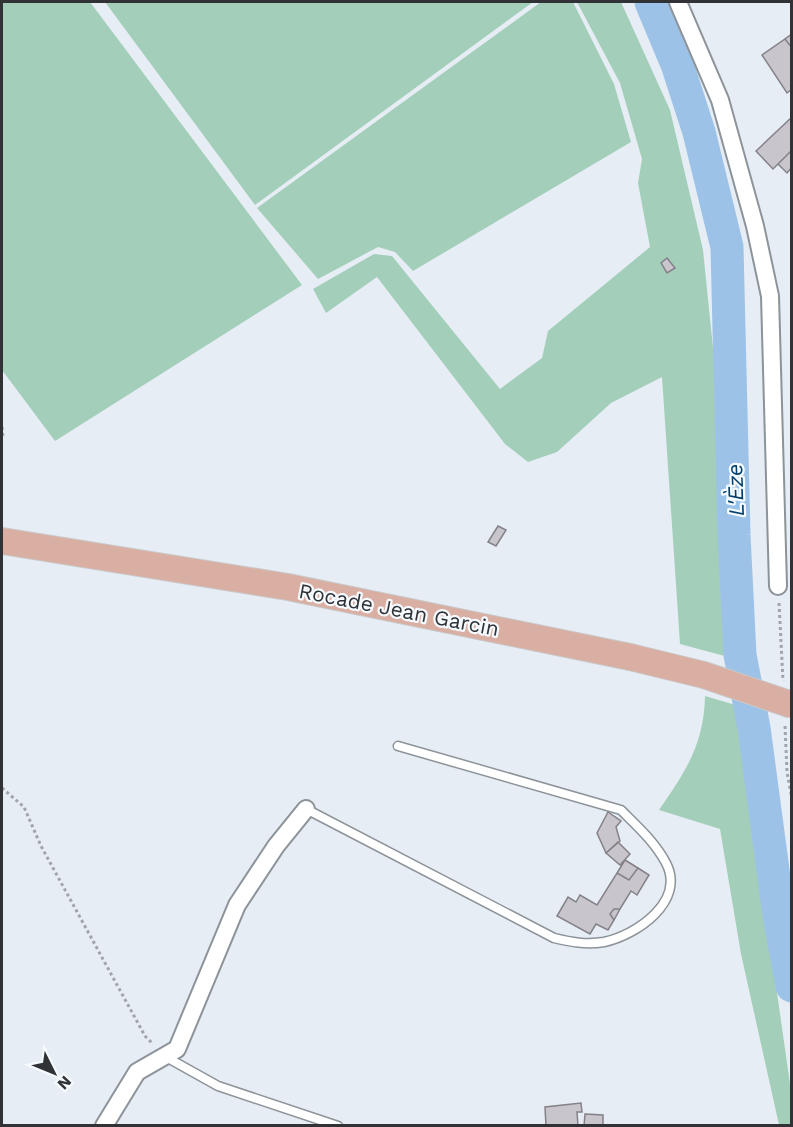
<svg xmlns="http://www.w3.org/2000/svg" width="793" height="1127" font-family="'Work Sans',sans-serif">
  <rect width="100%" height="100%" fill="#e6edf4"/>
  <path fill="#a3cfba" d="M2 2H90L302 285 55 441 2 370Z
    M105 2H533L255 205Z
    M541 2H573L614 84 631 142 413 271 395 252 378 247 318 279 257 208Z
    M577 2H621L670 110 703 250 722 436 733 617 732 658 680 644 662 377 611 403 557 452 528 462 505 444 377 277 326 313 313 289 374 254 392 256 500 389 542 358 548 331 650 247 638 183 642 159 620 83Z
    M705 696 739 706 745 768 791 1091V1125H779L741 954 720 829 659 810C686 771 704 744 705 696Z"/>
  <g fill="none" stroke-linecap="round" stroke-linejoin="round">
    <path stroke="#9dc2e7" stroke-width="33" d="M651 2 677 64 699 132 727 247 734 535 740 655 754 728 779 915 792 986"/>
  </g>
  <path fill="#c8c5cd" stroke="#858189" stroke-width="1.5" d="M792 34V48L785 39Z
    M785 39 792 48V89L787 93 762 55Z
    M792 117V150L773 169 756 151Z
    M792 150V167L787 173 778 164Z
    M667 258 675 268 667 273 661 263Z
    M498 526 506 530 496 546 488 542Z
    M608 812 621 821 616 827 620 841 606 853 597 833Z
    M618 842 630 854 620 865 606 853Z
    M625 860 638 868 629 880 617 873Z
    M638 868 649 875 637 895 631 891 620 909H614L610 914 614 920 608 930 596 924 590 934 557 916 568 897 576 902 580 895 597 905 617 873 629 880Z
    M614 909H620L614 920 610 914Z
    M581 1103 582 1112H577L578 1126H546L545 1107Z
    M585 1114 603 1115V1126H584Z"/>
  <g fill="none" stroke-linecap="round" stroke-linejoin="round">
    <defs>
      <path id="lane" d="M306 809 554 938C571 942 586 945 604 942 637 935 686 901 666 863 655 842 637 826 621 810L398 746
        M166 1057 218 1086 338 1126"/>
      <path id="street" d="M678 2 720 100 755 226 770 296 778 586
        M104 1126 137 1072 177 1049 237 905 276 846 306 809"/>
      <path id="primary" d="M2 541 288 587 630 657"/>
    </defs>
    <use href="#lane" stroke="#8c9399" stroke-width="11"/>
    <use href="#street" stroke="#8c9399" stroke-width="20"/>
    <use href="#primary" stroke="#c9caca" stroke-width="28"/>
    <path stroke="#9fa5aa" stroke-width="3" stroke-dasharray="3 3" stroke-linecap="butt" d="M2 427 3 437
      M779 603 783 681
      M785 726 787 772 792 799
      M2 788 24 807 41 846 145 1036 152 1043"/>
    <use href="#lane" stroke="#fff" stroke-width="8"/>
    <use href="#street" stroke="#fff" stroke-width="16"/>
    <use href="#primary" stroke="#daafa3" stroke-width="26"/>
    <defs>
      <path id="primary-bridge" d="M630 657 704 675 792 705"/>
    </defs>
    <use href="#primary-bridge" stroke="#c9caca" stroke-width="28" stroke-linecap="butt"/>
    <use href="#primary-bridge" stroke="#daafa3" stroke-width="26"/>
  </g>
  <g text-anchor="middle" stroke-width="4.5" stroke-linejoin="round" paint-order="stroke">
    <g font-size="21" fill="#303235" stroke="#f5fafe">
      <text transform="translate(399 610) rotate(11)" y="7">Rocade Jean Garcin</text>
    </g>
    <g font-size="22" font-style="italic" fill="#003e6b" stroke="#f5fafe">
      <text transform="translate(735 490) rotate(-92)" y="8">L'Èze</text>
    </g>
  </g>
  <rect width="793" height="1127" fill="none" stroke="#303235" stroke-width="6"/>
  <g transform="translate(54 1073) rotate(133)" stroke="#f5fafe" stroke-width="4.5" paint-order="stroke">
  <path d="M0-4.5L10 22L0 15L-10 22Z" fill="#303235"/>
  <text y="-9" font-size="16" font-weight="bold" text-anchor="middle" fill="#303235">N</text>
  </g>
</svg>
